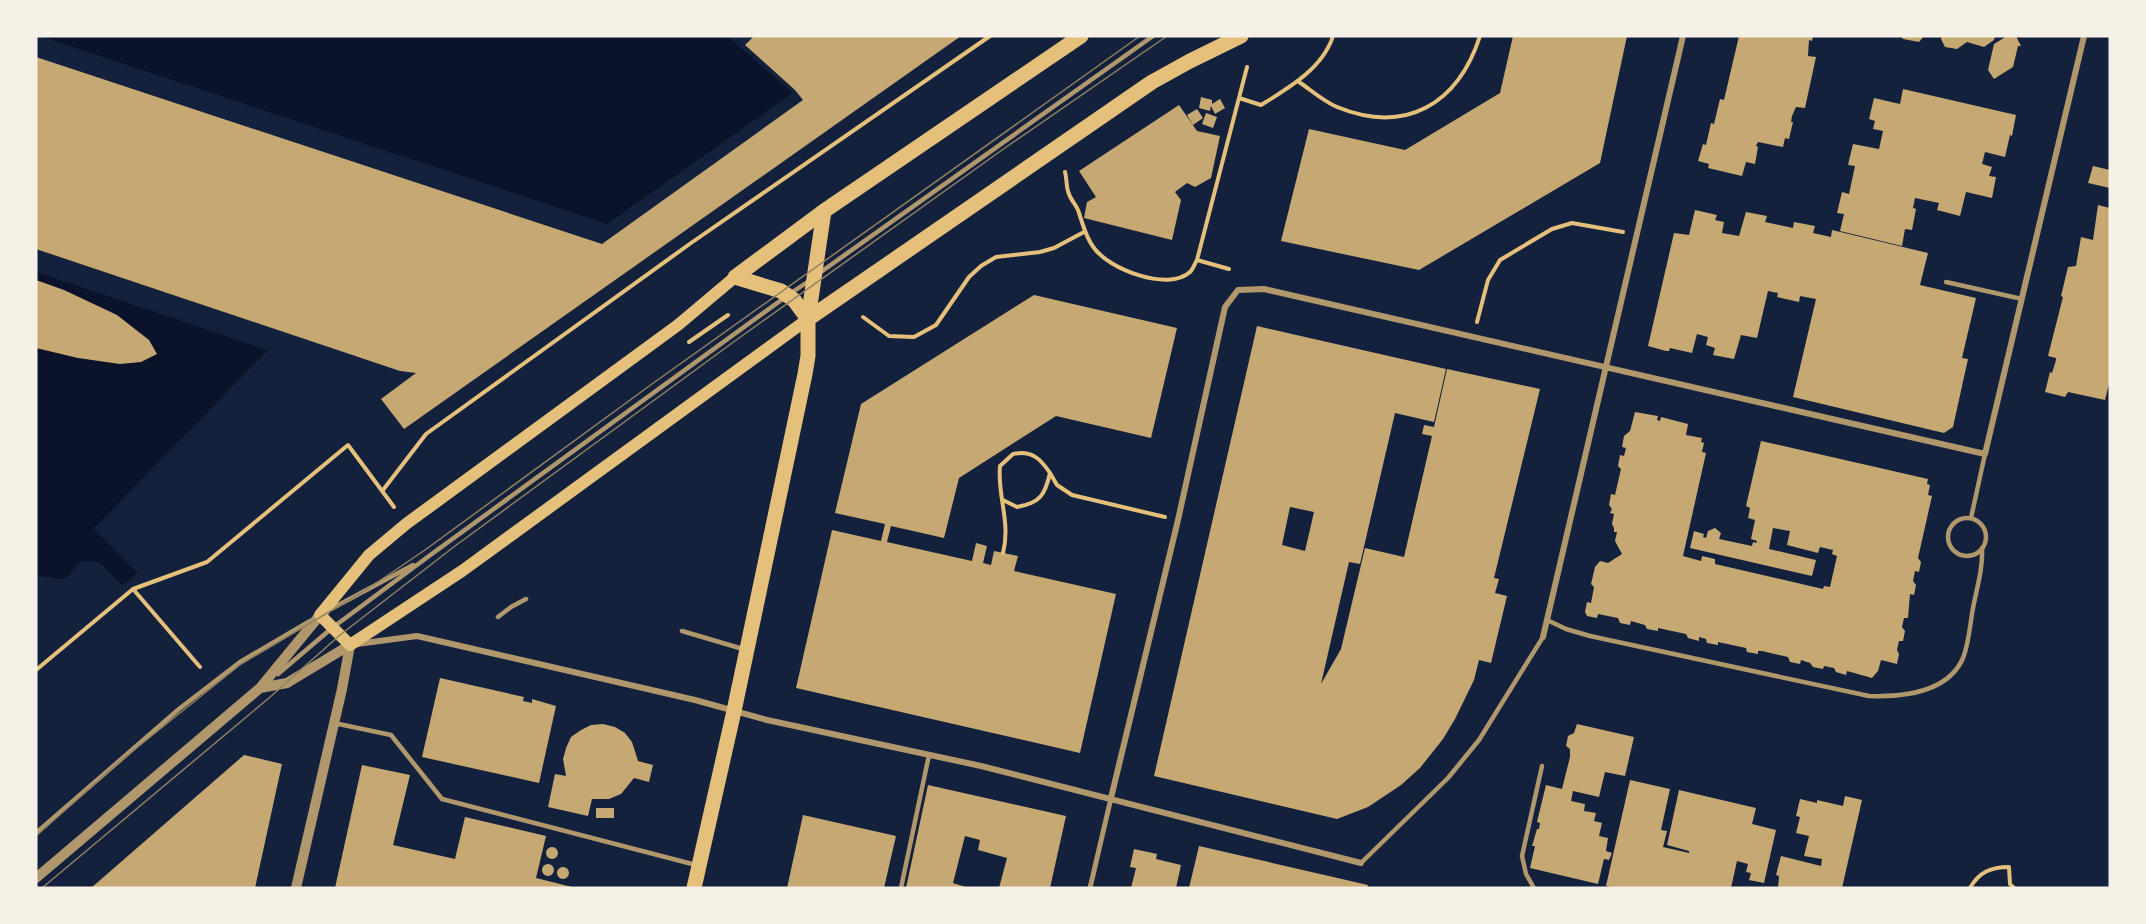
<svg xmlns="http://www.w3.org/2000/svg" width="2146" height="924" font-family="Poppins,sans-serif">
  <rect width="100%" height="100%" fill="#14213d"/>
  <path fill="#0b132b" d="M40 36H727L793 93 607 224Z
    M36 272 268 350 94 528 138 573 122 585 99 562 81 561 65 579 36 576Z"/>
  <path fill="#14213d" d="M38 37 607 224 604 226Z
    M36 269 271 349 250 373 98 529 141 571 138 573 94 529 268 350 36 272Z"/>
  <path fill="#c6a872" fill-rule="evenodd" d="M754 36H961L404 429 381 399 416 373 400 371 36 249V57L602 244 803 100 795 90 745 45Z
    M1513 36H1627L1600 163 1419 270 1281 241 1309 129 1405 150 1500 93Z
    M1739 36H1813L1812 41 1809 40 1808 56 1816 57 1805 108 1796 107 1792 116 1791 122H1793L1789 139 1785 138 1783 147 1758 142 1756 146 1758 147 1755 164 1746 162 1742 176 1708 168 1709 164 1698 161 1703 144 1706 145 1711 123 1714 124 1720 99 1724 100Z
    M1901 36H1924L1919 42 1903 39Z
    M1942 36H1995L1994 40 1984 47 1967 42 1957 49 1945 47 1941 39Z
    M2007 36H2016L2021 46H2018L2013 67 1994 79 1988 70 1994 44Z
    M1903 89 2016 115 2012 136 2010 135 2005 157 1985 152 1982 164 1992 167 1989 176 1996 177 1992 198 1966 192 1960 216 1937 210 1939 203 1915 198 1913 208 1916 209 1912 230 1905 229 1902 246 1840 231 1844 214 1837 213 1842 192 1849 194 1855 166 1848 165 1853 144 1879 149 1883 131 1873 129 1875 121 1869 119 1874 98 1900 104Z
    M1201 97 1212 100V104L1220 99 1225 108 1215 114 1211 106 1210 111 1199 108Z
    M1179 105 1197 131 1220 136 1211 178 1195 187 1187 183 1175 192 1181 200 1172 240 1084 218 1087 202 1096 197 1079 171Z
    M1197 109 1203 118 1193 125 1187 115Z
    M1206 113 1217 117 1213 128 1202 124Z
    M2093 166 2110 170V188L2088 183Z
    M2098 205 2110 208V380L2105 400 2068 392 2065 397 2045 392 2050 372 2052 373 2056 360V358L2048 356 2063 297 2061 296 2068 267 2076 266 2081 237 2093 240Z
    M1695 210 1717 215 1715 220 1724 222 1722 233 1739 236 1746 212 1767 216 1765 222 1793 228 1794 222 1815 226 1813 233 1831 237 1832 230 1928 253 1920 285 1976 298 1962 358 1968 359 1953 427 1944 433 1793 397 1816 299 1800 296 1799 302 1777 297 1778 293 1768 291 1757 338 1741 335 1734 359 1713 355 1715 348 1706 345 1708 337 1697 334 1692 353 1670 348 1669 351H1666L1648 346 1674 233 1689 235Z
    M36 280 64 290 117 315 149 340 157 354 141 362 120 364 78 358 36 348Z
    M1034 295 1177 328 1151 438 1056 416 959 478 944 538 891 526 887 542 972 561 976 543 987 546 983 563 991 565 994 551 1018 556 1014 571 1116 594 1080 753 796 688 832 530 881 541 885 524 835 513 861 404Z
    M1257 326 1446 369 1434 422 1395 413 1360 564 1349 562 1321 684 1341 649 1365 548 1404 557 1432 436 1422 434 1424 425 1434 427 1447 369 1540 389 1494 578 1499 579 1495 593 1507 596 1491 663 1479 660 1474 680 1455 719 1443 739 1420 768 1401 785 1368 807 1337 819 1154 776ZM1290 507 1314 512 1305 551 1282 545Z
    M1635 412 1658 416 1657 420 1660 421 1661 417 1688 424 1686 435 1702 438 1701 442 1704 443 1702 452 1706 453 1683 556 1701 561 1702 556 1715 559V564L1823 589 1824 586 1830 587 1837 556 1832 554 1833 550 1820 547 1818 553 1787 545 1790 531 1773 528 1769 549 1816 560 1812 576 1690 548 1694 531 1704 534 1703 537 1706 538 1708 531 1715 528 1721 533 1719 539 1752 546 1753 542 1756 543 1757 541 1751 539 1755 520 1748 518 1750 508 1746 506 1761 441 1928 479 1927 484 1930 485 1928 495 1932 496 1918 558 1921 562 1919 572 1915 571 1913 581 1916 585 1914 595 1910 594 1908 618H1904L1902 627 1905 631 1903 641H1899L1897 650 1899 654 1897 664 1881 660 1878 671 1872 678 1847 671 1846 675 1836 672 1834 668 1824 666 1823 669 1813 667 1810 663 1801 660 1800 664 1790 662 1788 657 1762 651H1758V654L1747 652 1746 648 1718 642V645L1707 643 1706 639 1699 637V641L1688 638 1686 634 1658 628V631L1647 629 1645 625 1631 621 1630 625 1620 623 1618 618 1598 614 1597 618 1587 616 1585 612 1587 602 1591 603 1594 587 1591 584 1595 567 1600 561 1608 563 1622 554 1615 541 1617 532H1614V528L1612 524 1614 514 1610 513 1612 509 1609 505 1611 494 1615 495 1621 469 1618 466 1620 455 1624 456 1626 448 1622 447 1624 436 1630 431Z
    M440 678 524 697 523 701 532 703V699L556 706 539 783 422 757Z
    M603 724 615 727 625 733 632 742 638 761 653 765 649 782 634 778 621 794 609 799H592L588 816 548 807 555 774 566 776 563 759 566 748 571 737 581 730 591 725Z
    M1577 724 1634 737 1625 776 1605 772 1599 797 1573 791 1571 801 1585 804 1584 811 1596 813 1594 821 1602 823 1599 836 1608 838 1606 851 1612 853 1609 860 1604 859 1598 884 1530 868 1535 846H1532L1537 829H1539L1540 823 1537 822 1546 785 1562 789 1570 757V749L1566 746 1568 736 1574 733Z
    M244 755 282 764 255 888H91Z
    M362 765 410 775 393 845 455 859 465 817 546 836 536 878 576 888H335Z
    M1630 780 1670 789 1661 830 1667 831 1663 847 1689 853V851L1667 845 1679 790 1756 808 1752 824 1776 830 1764 883 1749 880 1751 873 1746 872 1748 864 1737 861 1731 888H1615L1606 886Z
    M928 785 1066 816 1050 888H999L1007 858 978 850 980 840 965 836 953 883 969 888H906Z
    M1845 796 1862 800 1842 888H1778L1779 876 1776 875 1781 856 1821 866 1822 859 1804 856 1809 836 1796 833 1800 817 1796 816 1800 799 1817 803V800L1843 806Z
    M596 808H614V818H596Z
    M803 815 896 836 884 888H787Z
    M1199 846 1368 885 1367 888H1189Z
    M546 853a6 6 0 1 1 12 0a6 6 0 1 1-12 0Z
    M1134 849 1157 854 1156 859 1181 865 1176 888H1131L1136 868 1130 867Z
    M542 870a6 6 0 1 1 12 0a6 6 0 1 1-12 0Z
    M557 873a6 6 0 1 1 12 0a6 6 0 1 1-12 0Z"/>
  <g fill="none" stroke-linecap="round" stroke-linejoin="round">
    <path stroke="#e5c07b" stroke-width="4" d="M1299 82C1311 90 1323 101 1337 107 1406 135 1458 104 1480 36
      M1239 98 1261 105C1289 88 1323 68 1333 36
      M1065 172C1067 179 1066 188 1069 194 1071 200 1076 205 1078 210 1083 224 1085 236 1094 248 1109 269 1168 292 1190 272 1193 269 1195 263 1197 260
      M1229 269 1197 260 1247 67
      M863 317 889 336 914 337 936 325 969 277 981 266 996 257 1040 252 1054 248 1084 232
      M1477 322 1488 280 1500 260 1552 229 1572 223 1623 232
      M689 342 728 315
      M383 490 426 434 691 243 990 36
      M1003 500 1017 507C1040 503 1045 495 1050 473L1057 485 1072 495 1165 517
      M1003 553C1011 521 997 496 1000 466L1013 454C1031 450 1040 458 1050 473
      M133 589 200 667
      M36 670 133 589 207 562 348 445 394 507
      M1970 888C1979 872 1991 867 2009 867L2010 884 2014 888"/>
    <path stroke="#b1986c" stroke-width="4.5" d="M818 274 1153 36
      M1946 282 2022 299
      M791 293 809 281
      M1948 537a19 19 0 1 1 38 0a19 19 0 1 1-38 0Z
      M1971 518 1985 454
      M331 609 413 565
      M498 617 511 607 526 599
      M1547 620 1566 629 1590 636 1869 696C1902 697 1948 693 1963 658 1969 643 1970 624 1973 608 1977 587 1983 569 1982 548
      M682 631 743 649
      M278 674 332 628 429 556 784 298
      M334 723 391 735 442 799 696 865
      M36 833 179 709 240 662 310 621
      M1361 863 1448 778 1479 740 1543 637
      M901 888 929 755
      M1534 888 1526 874 1522 856 1542 766"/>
    <path stroke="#b1986c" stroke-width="5" d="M1090 888 1111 798"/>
    <path stroke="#b1986c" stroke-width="6" d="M1543 637 1683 36
      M357 644 417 636 695 700 767 720 981 766 1361 863
      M1111 798 1178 520 1225 307 1238 290 1264 289 1985 454 2084 36"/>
    <path stroke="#b1986c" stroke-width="10" d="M260 688 287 683 350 645
      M36 878 260 688 320 615
      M296 888 342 689 350 645"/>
    <path stroke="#e5c07b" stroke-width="12" d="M735 277 678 325 406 524 369 555 320 615 350 645 462 571 808 319"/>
    <path stroke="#e5c07b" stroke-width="15" d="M735 277 824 211 1081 36
      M735 277 781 291 794 300 808 319
      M808 319 1152 82 1190 61 1241 36
      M694 888 734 711 805 374 808 356V319L824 211"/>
    <path stroke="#918062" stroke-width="1.5" d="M36 836 120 761 241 664 366 590 425 550 652 384 1140 36
      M42 888 269 698 340 635 455 546 739 338 1002 150 1167 36"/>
  </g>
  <rect width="2146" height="924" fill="none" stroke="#f6f1e7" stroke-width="75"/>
</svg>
